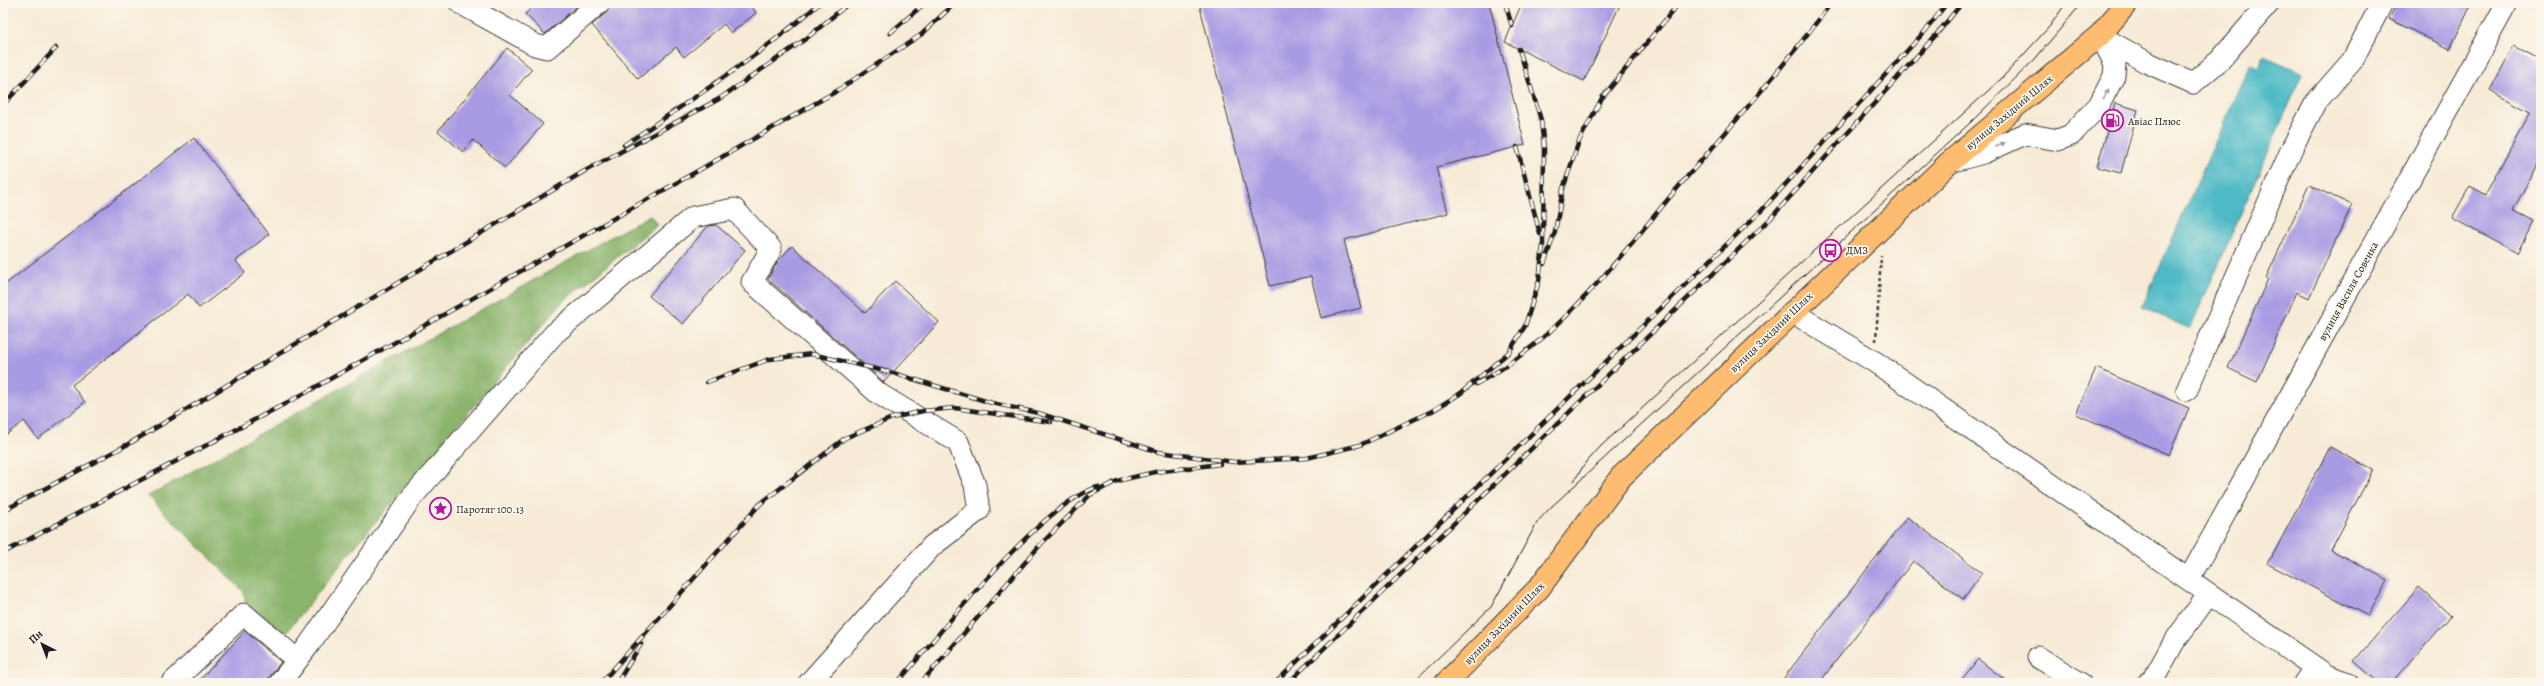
<svg xmlns="http://www.w3.org/2000/svg" width="2544" height="686" font-family="Alegreya,serif">
  <rect width="100%" height="100%" fill="#fbf7ec"/>
  <filter id="ink" filterUnits="userSpaceOnUse"><feTurbulence type="fractalNoise" baseFrequency=".025" numOctaves="2"/><feDisplacementMap in="SourceGraphic" scale="8" xChannelSelector="R" yChannelSelector="G"/><feConvolveMatrix kernelMatrix="1 2 1 2 8 2 1 2 1" color-interpolation-filters="sRGB"/></filter>
  <filter id="wash" filterUnits="userSpaceOnUse"><feTurbulence type="fractalNoise" baseFrequency=".012" numOctaves="4" result="noise"/><feDisplacementMap in="SourceGraphic" scale="16" xChannelSelector="R" yChannelSelector="G"/><feGaussianBlur stdDeviation="0.9" result="paint"/><feColorMatrix in="noise" values="0 0 0 0 0 0 0 0 0 0 0 0 0 0 0 0 0 1.4 0 .05"/><feComposite in="paint" operator="in"/></filter>
  <g filter="url(#wash)">
    <rect width="100%" height="100%" fill="#f7ebd7"/>
    <path fill="#8ab46c" stroke="#536844" d="M650 215 657 225 562 302 358 543 285 634 247 608 244 592 148 496Z"/>
    <path fill="#4dbac6" stroke="#346b71" d="M2264 56 2303 73 2190 329 2142 307 2250 64 2259 68Z"/>
    <g id="blocks">
      <path fill="#a89ae3" d="M537 3H581L545 34 525 14Z
        M611 3H749L756 13 731 33 724 24 684 57 676 47 638 79 592 25 607 12Z
        M1199 3H1489L1525 145 1436 167 1448 213 1344 240 1361 308 1321 318 1311 276 1270 286Z
        M1522 3H1621L1584 81 1505 42Z
        M2397 3H2472L2450 49 2389 19Z
        M2514 46 2541 60V158L2513 210 2534 221 2517 253 2452 218 2470 186 2485 195 2530 112 2490 90Z
        M507 48 532 69 510 95 543 124 505 168 473 140 463 152 438 131Z
        M2115 103 2138 110 2121 173 2097 167Z
        M194 138 269 234 236 261 245 273 199 308 188 294 72 385 85 402 38 439 24 421 3 437V286Z
        M2309 185 2352 205 2309 298 2297 292 2257 382 2228 368 2268 279 2266 278Z
        M716 225 745 250 683 324 649 296 708 226Z
        M792 246 865 313 895 281 939 322 884 382 768 279 778 261Z
        M2096 368 2189 408 2169 455 2076 414Z
        M2330 447 2373 470 2331 550 2388 580 2368 616 2268 564Z
        M1907 517 1982 573 1963 599 1913 561 1819 683H1780Z
        M2419 587 2451 616 2392 683H2379L2354 661Z
        M245 631 281 662 265 683H197Z
        M1978 659 2009 683H1959Z"/>
    </g>
  </g>
  <g filter="url(#ink)">
    <use href="#blocks" fill-opacity="0" stroke="#3d3b38" stroke-width="1"/>
    <g fill="none" stroke-linecap="round" stroke-linejoin="round">
      <defs>
        <path id="minor" d="M460 3 535 45 547 48 599 3
          M2100 36 2146 62 2193 83 2220 60 2269 3
          M1950 162 1983 153 2025 134 2058 140 2071 135 2099 105 2114 76 2115 64 2100 35
          M1792 312 1875 362 2326 675 2348 683
          M2187 390 2292 148 2316 102 2352 61 2382 3
          M2189 579 2507 3
          M2038 657 2080 683
          M172 683 244 614 297 660
          M280 683 308 646 412 497 554 334 693 217 734 209 771 249 752 282 879 394 958 442 975 485 979 510 932 546 809 683
          M2148 683 2153 680 2174 642 2209 594
          M2304 683 2315 667"/>
        <path id="highway" d="M1446 683 1539 588 1621 477 1950 162 2100 35 2127 3"/>
      </defs>
      <use href="#minor" stroke="#3d3b38" stroke-width="23"/>
      <use href="#highway" stroke="#3d3b38" stroke-width="24"/>
      <path stroke="#3d3b38" stroke-width="2.5" stroke-dasharray="3 3" stroke-linecap="butt" d="M1876 341 1881 256"/>
      <use href="#minor" stroke="#fff" stroke-width="21"/>
      <use href="#highway" stroke="#fdbc6f" stroke-width="22"/>
      <path stroke="#1c1c1c" stroke-width="1" d="M1574 481 1584 465 1601 446 2002 78 2050 26 2066 3
        M1412 683 1491 607 1538 521 1550 508 1971 122 2035 59 2082 3"/>
      <defs>
        <path id="rail" d="M1505 3 1512 26
          M890 33 925 3
          M3 105 56 48
          M624 145C691 100 759 56 820 3
          M1517 147 1540 234
          M1544 264 1555 232 1563 189 1579 141 1602 98 1679 3
          M707 382 770 359 812 354 893 373 992 403 1038 413 1159 452 1234 462 1307 458 1360 445 1432 411 1461 393 1509 352 1525 326 1539 281 1543 245 1544 149 1541 120 1519 49
          M1476 384C1561 339 1619 257 1680 185 1732 125 1785 66 1831 3
          M3 511 132 442 583 172 719 99 807 38 849 3
          M3 553 307 392 701 169 835 92 922 34 955 3
          M601 683 760 504 845 438 892 418 923 411 955 408 1051 422
          M617 683 641 644
          M897 683C940 634 1040 504 1098 487
          M921 683 1041 544 1090 495 1117 481 1155 472 1220 464
          M1275 683 1761 211 1927 29 1947 3
          M1288 683 1770 219 1936 35 1962 3"/>
      </defs>
      <use href="#rail" stroke="#1c1c1c" stroke-width="4.5"/>
      <use href="#rail" stroke="#fbf7ec" stroke-width="3" stroke-dasharray="9" stroke-linecap="butt"/>
    </g>
    <defs><path id="oneway-solid" d="M-6-.8H1V-3.2L6.5 0L1 3.2V.8H-6Z"/></defs>
    <g fill="#999">
      <use href="#oneway-solid" transform="translate(2106 94) rotate(-60)"/>
      <use href="#oneway-solid" transform="translate(2000 145) rotate(-24)"/>
    </g>
  </g>
  <defs>
    <symbol id="fuel-ring" viewBox="-11 -11 22 22"><circle r="9.5" fill="#fbf7ec" stroke="#b5179e" stroke-width="1.5"/><path d="M-5.5-6h7V0h2V4h1.3V-2.5L3-4.5l.8-.8L6-3V5H2.5V1h-1V6h-7ZM-4.2-4.7v3.2H.2V-4.7Z" fill="#b5179e"/></symbol>
    <symbol id="bus-ring" viewBox="-11 -11 22 22"><circle r="9.5" fill="#fbf7ec" stroke="#b5179e" stroke-width="1.5"/><path d="M-5-6H5V4H4V6H2V4H-2V6H-4V4H-5ZM-3.5-4V0h7V-4ZM-3.5 1.2v1.5H-2V1.2ZM2 1.2v1.5H3.5V1.2Z" fill="#b5179e"/></symbol>
    <symbol id="sight-ring" viewBox="-11 -11 22 22"><circle r="9.5" fill="#fbf7ec" stroke="#b5179e" stroke-width="1.5"/><path d="M0-6L1.8-2.2L6-1.7L2.9 1.2L3.7 5.4L0 3.3L-3.7 5.4L-2.9 1.2L-6-1.7L-1.8-2.2Z" fill="#b5179e"/></symbol>
  </defs>
  <g fill-rule="evenodd">
    <use href="#fuel-ring" x="2100" y="108" width="25" height="25"/>
    <use href="#bus-ring" x="1818" y="238" width="25" height="25"/>
    <use href="#sight-ring" x="428" y="496" width="25" height="25"/>
  </g>
  <g text-anchor="middle" stroke-width="3.5" stroke-linejoin="round" paint-order="stroke">
    <g font-size="11" fill="#1c1c1c" stroke="#fbf7ec">
      <text transform="translate(2009 112) rotate(-40)" y="4">вулиця Західний Шлях</text>
      <text transform="translate(2348 291) rotate(-61)" y="4">вулиця Василя Совенка</text>
      <text transform="translate(1771 332) rotate(-44)" y="4">вулиця Західний Шлях</text>
      <text transform="translate(1504 623) rotate(-46)" y="4">вулиця Західний Шлях</text>
    </g>
    <g font-size="11" fill="#1c1c1c" stroke="#fbf7ec" text-anchor="start">
      <text x="2128" y="125">Авіас Плюс</text>
      <text x="1846" y="254">ДМЗ</text>
      <text x="456" y="513">Паротяг 100.13</text>
    </g>
  </g>
  <rect width="2544" height="686" fill="none" stroke="#fbf7ec" stroke-width="16"/>
  <g transform="translate(42 644) rotate(318)" stroke="#fbf7ec" stroke-width="3" paint-order="stroke">
  <path d="M0-3L7 15L0 10L-7 15Z" fill="#1c1c1c"/>
  <text y="-6" font-size="11" font-weight="bold" text-anchor="middle" fill="#1c1c1c">Пн</text>
  </g>
</svg>
